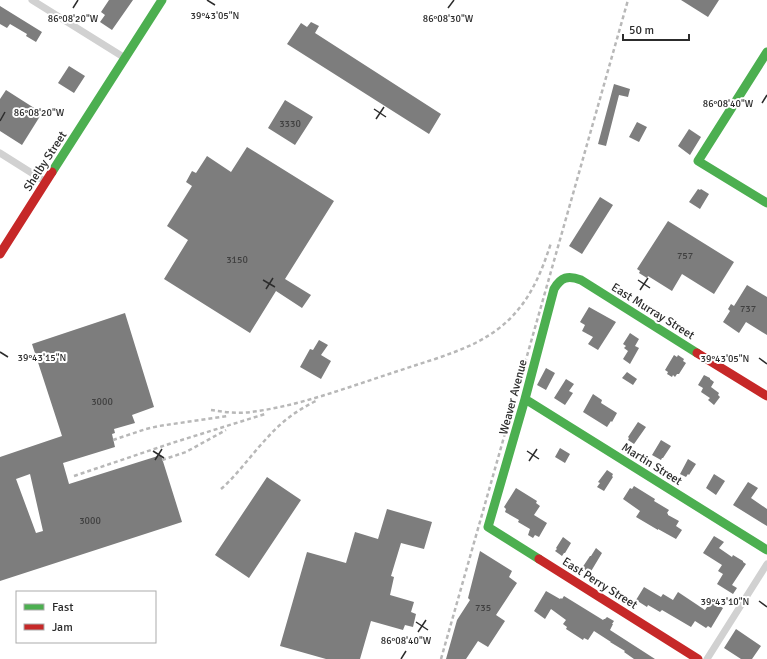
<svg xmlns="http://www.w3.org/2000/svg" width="767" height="659" font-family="Signika,sans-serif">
  <rect width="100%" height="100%" fill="#fff"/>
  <path fill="#7d7d7d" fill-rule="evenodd" d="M109 0H133L112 30 100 22 105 15 101 12Z
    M681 0H719L708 17Z
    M0 6 42 32 36 42 26 36 27 34 10 24 7 28 0 24Z
    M311 22 319 26 315 33 441 114 429 134 287 44 301 23 307 27Z
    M69 66 85 76 74 93 58 83Z
    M614 84 630 89 628 97 619 95 606 146 598 144Z
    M6 90 42 113 22 145 0 131V99Z
    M285 100 313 117 295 145 268 128Z
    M637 122 647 127 639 142 629 137Z
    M689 129 701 137 690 155 678 146Z
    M247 147 334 201 285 279 311 295 302 308 276 291 250 333 164 279 188 240 167 226 192 186 186 182 192 171 196 173 207 156 231 172Z
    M698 189 700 190 701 189 709 194 700 209 689 202Z
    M600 197 613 205 582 254 569 246Z
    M668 221 734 262 714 294 682 274 672 291 648 276 647 278 639 273 640 271 637 269Z
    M747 285 767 297V335L746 322 739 333 723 322 730 311 728 309 731 304 734 306Z
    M589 307 616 322 598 350 588 344 593 337 582 331 585 325 580 322Z
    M125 313 154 407 132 415 135 423 114 429 115 433 112 434 115 447 63 463 69 484 161 455 182 522 0 581V457L62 436 32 344ZM30 474 43 531 36 533 16 479Z
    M630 333 639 339 635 346 639 348 630 364 623 359 628 351 624 348 626 346 623 344Z
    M319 340 328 345 321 355 331 361 321 379 300 367 310 349 313 350Z
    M674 355 677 357 678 355 684 359 683 361 686 363 679 374H677L675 377 673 375 672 377 667 374 668 372 665 370Z
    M546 368 555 373 546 390 537 385Z
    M627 372 637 379 633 385 622 378Z
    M704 375 710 378V379L714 382 711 387 719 393 718 395 720 397 714 405 708 400 710 398 701 392 703 388 698 385Z
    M566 379 574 384 569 391 573 393 565 405 554 398Z
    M593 394 602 400 601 403 617 413 612 422 611 421 607 427 583 412Z
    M638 422 646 427 634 444 628 440 629 438 628 437Z
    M661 440 671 446 663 458H662L661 460 652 455Z
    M560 448 570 454 565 463 555 457Z
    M688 459 696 464 689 475 688 474 686 477 680 474Z
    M607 470 613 474 612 476 613 477 604 491 597 487 600 483 598 482Z
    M714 474 725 481 716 495 706 488Z
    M267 477 301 500 249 578 215 555Z
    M748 482 758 488 751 498 767 509V526L733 505Z
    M634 486 655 499 654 501 669 510 667 513 668 514V515L679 521 676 526 682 530 676 539 658 529V530L636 517 640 511 623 499 630 488 632 489Z
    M516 488 537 501 536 503 540 506 534 515 547 523 539 537 535 535 533 538 528 535 530 529 518 522 519 520 505 512 506 509 504 507Z
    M387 509 432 522 424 549 401 543 391 576 394 577 390 595 414 602 411 612 416 614 413 627 405 625 403 630 371 621 360 659H326L280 646 307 552 346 563 355 532 378 539Z
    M714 536 724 542 719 548 732 557 733 555 743 561V562L746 564 732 585 737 588 733 594 717 584 723 574 718 571 722 565 703 553Z
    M563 537 571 543 565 553H564L562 556 555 551 557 549 556 548Z
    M596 548 602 553 590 573 582 568 590 556H591Z
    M480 551 512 571 509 577 517 583 496 615 505 621 488 647 478 641 466 659H446L457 620 470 600 468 598Z
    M644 587 661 597 663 594 673 600 678 592 705 610 711 601 723 608 711 628 708 626 706 628 695 621 691 627 662 610 660 612 648 605 647 607 636 600Z
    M546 591 560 599 561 598 562 599 564 596 603 620 604 619H605L607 617 614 621 612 624H613L610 630 655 659H634L624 652 625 651 610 642H611L594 631 588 640 584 638 583 640 566 629 567 627 563 624 566 620 551 609 545 619 534 611Z
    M736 629 761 646 752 659H741L724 648Z"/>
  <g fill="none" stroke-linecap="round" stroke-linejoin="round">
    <path stroke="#d1d1d1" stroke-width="7" d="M32 0 125 58
      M0 153 46 182
      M707 659 767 564"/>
    <path stroke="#4caf50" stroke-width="9" d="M767 52 698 161 767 203
      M52 172 162 0
      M525 399 767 550
      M539 559 488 527 525 399 554 289C561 277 568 275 581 280L697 353"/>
    <path stroke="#c62828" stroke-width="9" d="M0 254 52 172
      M697 353 767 396
      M539 559 698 659"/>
    <path stroke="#b8b8b8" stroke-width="2.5" stroke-dasharray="4 3" stroke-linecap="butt" d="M211 410C224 412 238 414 251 412 298 406 343 389 389 374 404 369 419 364 435 359 458 351 478 344 498 329 527 307 540 277 551 243
      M113 440 146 429 159 426 228 416
      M162 460 186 452 226 430
      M74 476 172 443 265 414
      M221 489C238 474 251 455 267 438 280 423 297 410 316 401
      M441 659 628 0"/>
  </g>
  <path fill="none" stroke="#2c2c2c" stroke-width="1.5" d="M207 0 215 5M73 8 78 0M448 8 454 0M762 103 767 95M374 109 386 117M376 119 384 107M0 121 5 112M263 280 275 287M638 280 650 288M266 289 273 278M640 290 648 278M0 352 8 357M759 358 767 364M153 451 164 458M527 451 539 459M155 460 162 449M529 461 537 449M759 601 767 607M416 622 428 630M418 632 426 620M401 659 406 651"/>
  <g text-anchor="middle" stroke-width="4" stroke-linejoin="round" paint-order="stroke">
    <g font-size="10" fill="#404040">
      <text x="290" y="127">3330</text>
      <text x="685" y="259">757</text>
      <text x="237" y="263">3150</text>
      <text x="748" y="312">737</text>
      <text x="102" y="405">3000</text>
      <text x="90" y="524">3000</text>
      <text x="483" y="611">735</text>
    </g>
    <g font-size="12" fill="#2c2c2c" stroke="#fff">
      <text transform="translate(45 161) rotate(-57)" y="4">Shelby Street</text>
      <text transform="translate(653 311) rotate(32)" y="4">East Murray Street</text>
      <text transform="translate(513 397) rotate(-75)" y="4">Weaver Avenue</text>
      <text transform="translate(652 464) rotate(32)" y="4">Martin Street</text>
      <text transform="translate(600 583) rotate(32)" y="4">East Perry Street</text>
    </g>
  </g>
  <g font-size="10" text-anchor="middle" fill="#2c2c2c" stroke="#fff" stroke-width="4" stroke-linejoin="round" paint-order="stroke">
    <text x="215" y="19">39°43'05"N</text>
    <text x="73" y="22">86°08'20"W</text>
    <text x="448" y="22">86°08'30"W</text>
    <text x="728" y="107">86°08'40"W</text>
    <text x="39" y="116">86°08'20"W</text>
    <text x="42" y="361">39°43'15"N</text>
    <text x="725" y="362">39°43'05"N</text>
    <text x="725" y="605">39°43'10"N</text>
    <text x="406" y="644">86°08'40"W</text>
  </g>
  <rect x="16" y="591" width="140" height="52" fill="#ffffff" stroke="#ababab"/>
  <rect x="24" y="604" width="20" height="6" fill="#4caf50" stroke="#ababab"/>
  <text x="52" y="611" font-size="12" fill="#2c2c2c">Fast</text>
  <rect x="24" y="624" width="20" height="6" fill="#c62828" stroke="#ababab"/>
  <text x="52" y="631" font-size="12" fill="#2c2c2c">Jam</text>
  <path d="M623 34v6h66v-6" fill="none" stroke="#2c2c2c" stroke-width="2"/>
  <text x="629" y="34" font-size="12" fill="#2c2c2c" stroke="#ffffff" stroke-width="3" paint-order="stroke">50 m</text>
</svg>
